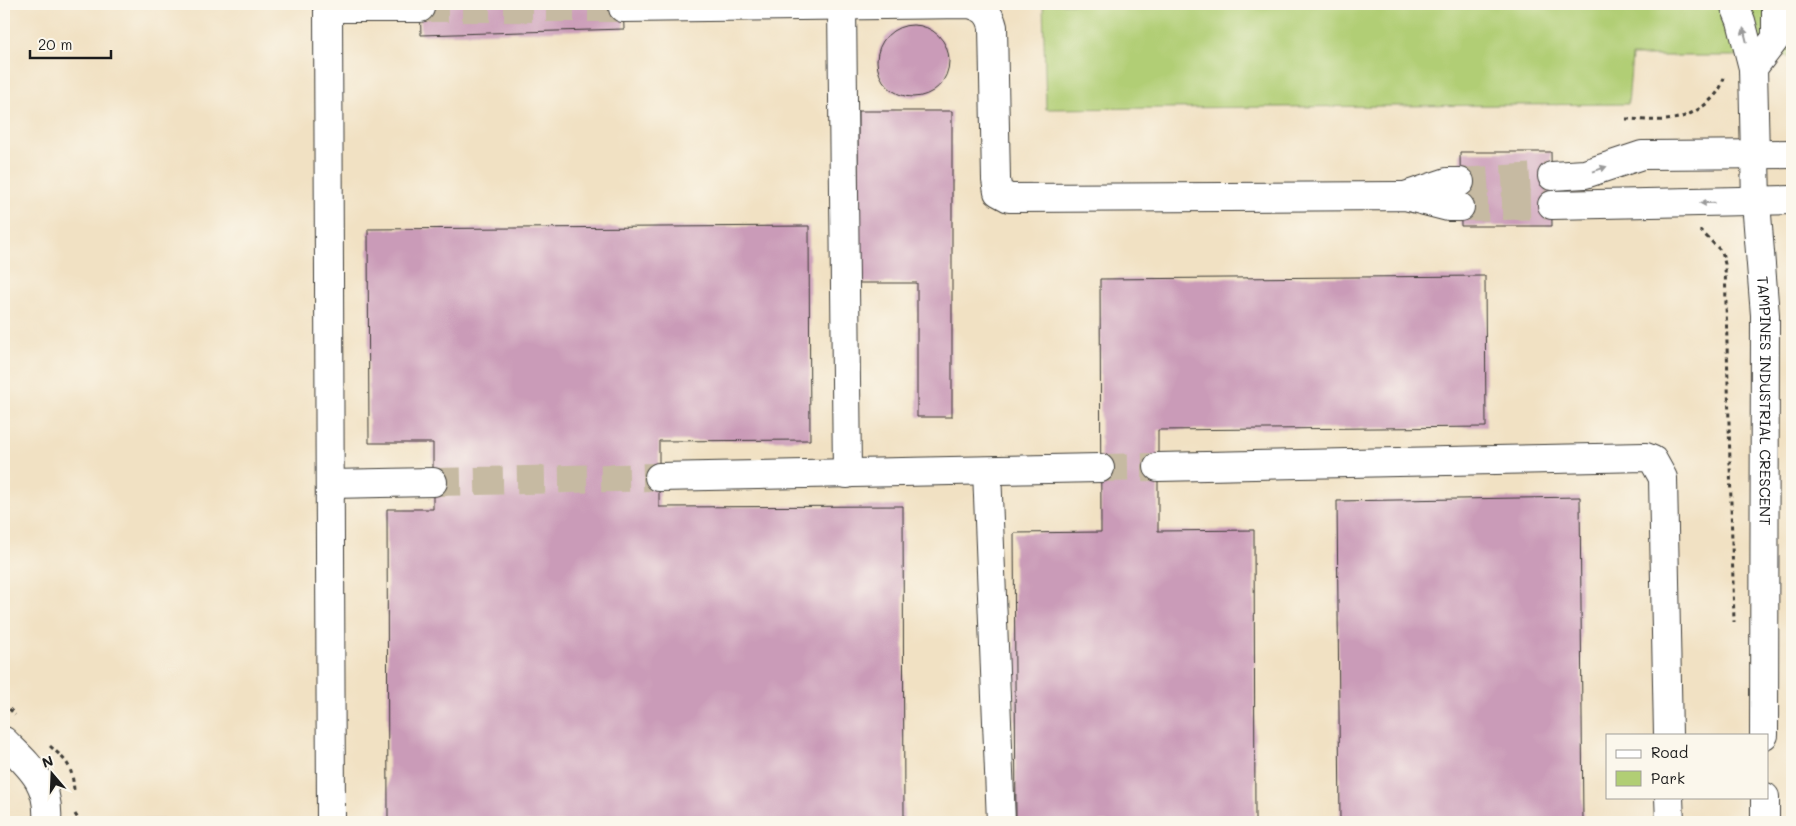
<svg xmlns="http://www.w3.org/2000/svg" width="1796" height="826" font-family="Mali,sans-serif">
  <rect width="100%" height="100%" fill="#fbf7ec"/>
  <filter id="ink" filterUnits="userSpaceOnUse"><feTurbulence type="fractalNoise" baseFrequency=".02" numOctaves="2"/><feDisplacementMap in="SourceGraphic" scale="10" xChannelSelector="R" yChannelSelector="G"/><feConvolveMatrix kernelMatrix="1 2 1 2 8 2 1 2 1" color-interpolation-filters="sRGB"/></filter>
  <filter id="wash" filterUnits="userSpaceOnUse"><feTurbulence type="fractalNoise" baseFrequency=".0096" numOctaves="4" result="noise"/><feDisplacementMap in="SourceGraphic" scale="20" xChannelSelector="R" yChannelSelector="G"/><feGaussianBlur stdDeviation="1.12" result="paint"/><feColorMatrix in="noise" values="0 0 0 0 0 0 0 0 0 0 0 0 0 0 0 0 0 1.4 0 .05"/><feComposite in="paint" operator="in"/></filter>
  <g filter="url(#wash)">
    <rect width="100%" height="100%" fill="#f1e1c3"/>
    <path fill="#b1ce74" stroke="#667548" d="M1043 4H1792V56H1632L1628 104 1046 109Z"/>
    <g id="blocks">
      <path fill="#ca9bb8" d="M420 4H623L624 29 421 35Z
        M877 61a36 36 0 1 1 72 0a36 36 0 1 1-72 0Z
        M858 111H952V417H917V283H858Z
        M1460 152H1551L1552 226H1461Z
        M809 226 810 440 659 441V507L903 506 904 822H388L387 509H433V443H369L368 229Z
        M1485 276 1486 427 1158 430V531L1254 530 1255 822H1016L1014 533 1101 532 1100 279Z
        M1580 497 1583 822H1340L1337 501Z
        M185 819V822H129V820Z"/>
    </g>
  </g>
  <g filter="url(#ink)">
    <use href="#blocks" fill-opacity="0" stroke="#3c3a35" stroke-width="1"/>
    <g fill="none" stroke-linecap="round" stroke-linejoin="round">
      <path stroke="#c6baa2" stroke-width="28" stroke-dasharray="28 14" stroke-linecap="butt" d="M420 8H623
        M1460 182 1552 176
        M1460 207 1552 205
        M1100 468 1158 467
        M433 482 659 477"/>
      <defs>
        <g id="minor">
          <path d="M328 4 331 822"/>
          <path id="s1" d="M1734 4 1741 21 1753 68 1756 202 1765 315 1764 735"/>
          <path d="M842 5 847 474"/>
          <path d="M329 8H420"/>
          <path d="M623 8 969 4C983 7 990 13 993 27L996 180 998 192 1009 198 1405 196 1448 207H1460"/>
          <path d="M1753 68 1776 38V4"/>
          <path d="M1552 176 1585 174 1642 155 1792 154"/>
          <path d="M1405 196 1447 182H1460"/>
          <path d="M1552 205 1792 200"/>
          <path d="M1158 467 1646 457 1653 460 1663 478 1668 735"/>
          <path d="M987 471 1001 822"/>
          <path d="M659 477 1100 468"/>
          <path d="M330 484 433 482"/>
          <path d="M4 741C30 767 50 782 47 822"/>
          <path d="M1669 797 1670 822"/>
          <path d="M1765 797V822"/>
        </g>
      </defs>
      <use href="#minor" stroke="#3c3a35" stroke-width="30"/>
      <path stroke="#3c3a35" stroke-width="3" stroke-dasharray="4 4" stroke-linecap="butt" d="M1626 119C1641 119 1658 122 1673 119 1693 116 1720 99 1724 77
        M1700 230 1722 252 1725 264 1734 622
        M4 703 15 715
        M50 746C68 762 72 766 74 790
        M75 814 80 822"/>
      <use href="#minor" stroke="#fff" stroke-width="28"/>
    </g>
    <defs><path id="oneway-solid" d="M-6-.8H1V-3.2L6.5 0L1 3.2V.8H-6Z" transform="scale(1.25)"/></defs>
    <g fill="#999">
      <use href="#oneway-solid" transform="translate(1745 35) rotate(-104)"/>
      <use href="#oneway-solid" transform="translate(1600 169) rotate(-20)"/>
      <use href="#oneway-solid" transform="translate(1707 203) rotate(179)"/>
    </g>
  </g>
  <g text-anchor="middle" stroke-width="4.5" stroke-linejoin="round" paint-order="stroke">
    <g font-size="15" fill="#1c1c1c" stroke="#fbf7ec">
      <text dy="5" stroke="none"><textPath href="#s1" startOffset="400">TAMPINES INDUSTRIAL CRESCENT</textPath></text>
    </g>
  </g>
  <rect width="1796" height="826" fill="none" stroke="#fbf7ec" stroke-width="20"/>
  <rect x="1606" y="734" width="162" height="65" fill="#fbf7ec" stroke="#a29f99"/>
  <rect x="1616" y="750" width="25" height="8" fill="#ffffff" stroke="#a29f99"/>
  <text x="1651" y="758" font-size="15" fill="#1c1c1c">Road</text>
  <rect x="1616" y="771" width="25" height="15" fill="#b1ce74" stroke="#a29f99"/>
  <text x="1651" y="784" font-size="15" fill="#1c1c1c">Park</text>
  <g transform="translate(52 774) rotate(341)" stroke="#fbf7ec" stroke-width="4" paint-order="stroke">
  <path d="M0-4L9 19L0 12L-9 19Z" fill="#1c1c1c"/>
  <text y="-8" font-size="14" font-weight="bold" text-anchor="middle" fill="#1c1c1c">N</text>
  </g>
  <path d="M30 50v8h81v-8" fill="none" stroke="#1c1c1c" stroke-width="2.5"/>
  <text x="38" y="50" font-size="15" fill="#1c1c1c" stroke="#fbf7ec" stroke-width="4" paint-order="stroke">20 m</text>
</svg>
